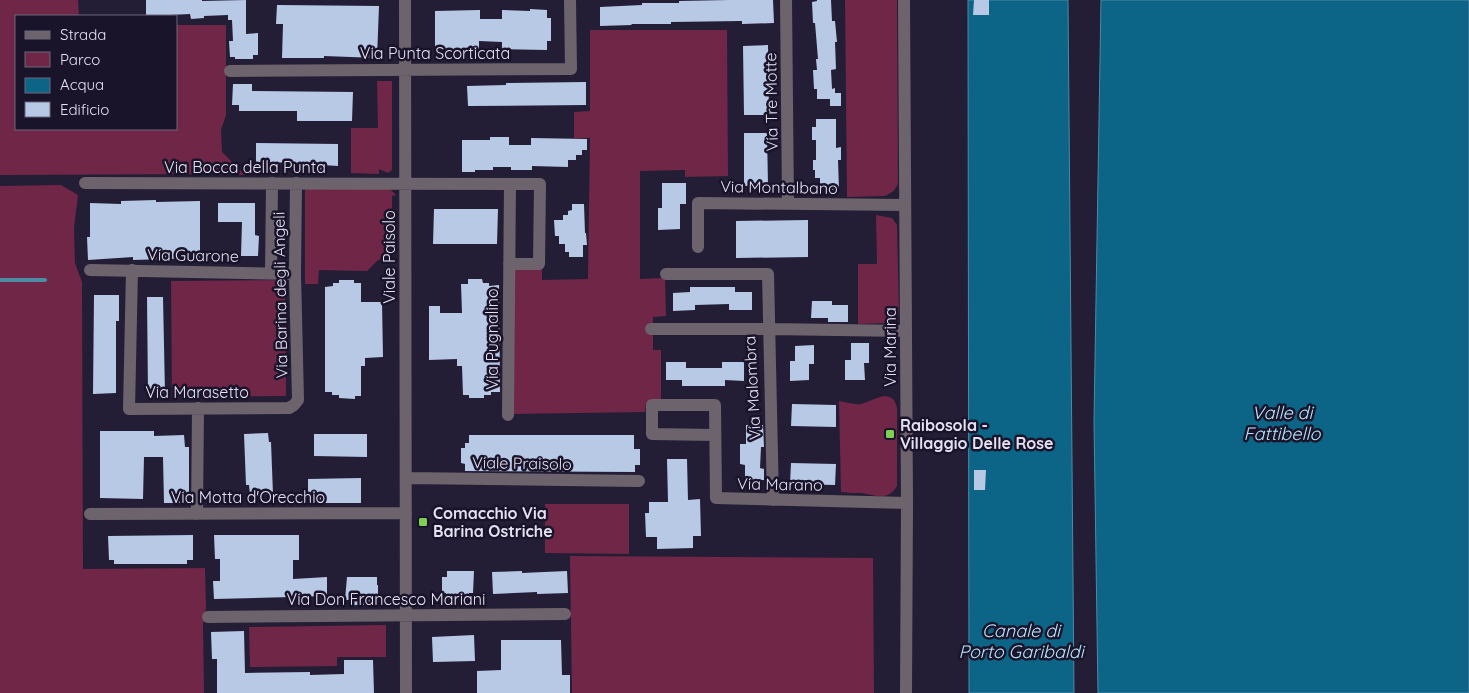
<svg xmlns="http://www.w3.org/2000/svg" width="1469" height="693" font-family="Quicksand,sans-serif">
  <rect width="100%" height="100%" fill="#231e35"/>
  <path fill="#702647" d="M0 0H78L79 16H16V129H176V25H226V115L221 130 222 152 245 175 211 174 0 175Z
    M845 0H897L898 183C896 190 891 194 884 196L847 197Z
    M590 30H727L728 176 685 177V170L640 171V279L665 278 666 316 653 317V350H661V403H646L645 412 509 414 510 267 542 268V280L588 279 590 138H574V112L590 111Z
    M377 81H392V170L388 173 379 169V174L351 173V128H378Z
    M61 185 78 195 74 228 75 263 82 282 83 569 205 568 206 608 203 625 204 693H0V186Z
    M305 189H390L396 195 392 196V250L386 258 378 260 367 271 319 270 318 284H305Z
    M876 215 892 218 897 225 899 313 895 321 891 323 858 324V264H877Z
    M285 280 286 396 172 397 171 281Z
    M885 396C893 397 895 400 897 408V486C887 502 876 495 861 493 854 493 848 493 841 492L839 401C846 402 854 405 861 404 869 402 876 397 885 396Z
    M545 504H629V554L545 553Z
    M570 556 873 558 874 693H572Z
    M386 625V657H337V666L250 667 249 627Z"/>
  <path fill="#0c6586" stroke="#4d8aa6" d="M968 0H1068L1074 693H969Z
    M1101 0H1469V693H1098L1094 421Z"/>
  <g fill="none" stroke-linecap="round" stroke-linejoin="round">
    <path stroke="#4d8aa6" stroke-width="4" d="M0 280H45"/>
  </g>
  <path fill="#b8c9e6" d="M146 0H202V1L246 0V34L258 33V55H253V59H235V57H230L229 41H233L232 20H228V15L204 16V18L191 19 190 14 170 15V16L146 15Z
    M729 0H773L774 23 742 24V21L671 22V24H631L632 25 600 26V7L642 5V3H679V1Z
    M817 0H831L832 21H835L837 42H835L836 69 831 70 832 89 835 88V93H841V106H830V99H817V89H814L813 70H817L816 59H818L815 23H813L812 2 817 1Z
    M974 0H989V15H973Z
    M277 5 379 6 377 58 324 56V58H282L283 24H276Z
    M530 9 547 10V18H551V41H547V50L502 49V42L479 41V50L435 49V11L480 10V19H502V10L530 11Z
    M768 45 769 115H744L743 46Z
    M586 82V105L468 106 467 86 506 85V83Z
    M233 84H252V91L353 92 352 121H297V111H239V105H232Z
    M816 119H836V148L841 147V160H838L839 190H820V178H815V170H813V160H816V140H812V127H816Z
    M744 133H767L768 185 744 186Z
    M490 137H509V145H531V138L587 139V150H582V155H576V160H568V167L532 166V170H511V167H493V170H475V172H462V140H490Z
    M256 143 338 144V166L322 165V171L306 170V163L256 162Z
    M662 183H686V204H680V229L658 230V208H662Z
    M156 200V202L200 201V258L133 260V257L88 260 87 237H90V203L121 204V201Z
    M218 203H255V235L259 236 258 256H241L242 222H218Z
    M572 204H584L585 233H586L587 245H583V257H569V252H565V244H559V236H555L554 220H563V215H568V211L572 210Z
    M434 209H498L497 244H433Z
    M808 220V257L736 258V221Z
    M468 279H482L483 283H489V286L499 285 500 392H491V395H484V398H469V395H463L462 366H457V359L429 360V306H440V313H462L461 284H468Z
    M339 280H354V283H361V302H382L383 357 365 358V366H361V396H355V399L339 398V395H332V392H325V287L333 286V283H339Z
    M690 287H735V292H752V310H729V304L695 305V310L673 311V293L690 292Z
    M94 295H119V321H116V393L93 394Z
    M147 297H163L165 393 148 394Z
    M812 301H832V305H848V322H828V318H811Z
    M851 343H869V363H864L865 380H845V360H851Z
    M814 345V364H809V380L790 381V361H795V346Z
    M666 362H686V368H722V362H744V381L725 380V386H682V380H666Z
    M792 404 836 405V427L791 426Z
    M746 425H763L764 447H761L760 468 764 469V480H745V465L740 464V444H746Z
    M100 431H154V436L184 435 185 447H189V503H164L163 457H144L143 499 100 498Z
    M268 433 269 442H271L273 494 250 495 249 485H246L244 434Z
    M314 434H367V457L314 456Z
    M469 435H634V449H640V465H635V472L465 471V464L461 463V448H465V443H469Z
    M667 459H687L688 500 700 499 701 536H693V548L657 549V537H646L645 513H649V502H668Z
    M791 463 836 464 835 485 790 484Z
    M974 470H986L985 490H974Z
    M361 478V503H308V479Z
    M193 535V560H187V564H114V560H109L108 536Z
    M214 535H299V560H293V579L327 577V596L214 599 213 581H220V559H215Z
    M447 571H474L473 593H469L468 600H445L446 593H442V577H447Z
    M522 571V573L567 571 568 593 537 594V592L493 594 492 572Z
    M347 577H377V585H378V600H374V605H351L352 600H345Z
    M244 631 245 673 310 672V675L344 674V660H373L374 693H217V659H212L211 632Z
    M474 635 475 661 433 662 432 637Z
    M501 640H561L562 675H570V693H477V671L501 670Z"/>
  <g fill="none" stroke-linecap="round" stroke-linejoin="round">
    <path stroke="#6d636d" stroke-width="12" d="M405 0 406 693
      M786 0 788 203
      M904 0 907 503 906 693
      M230 71 571 69 570 0
      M85 183 510 184
      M698 247V203L905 205
      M90 270 295 274
      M132 270 129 409 289 408 294 405 298 400 295 274 296 183
      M271 273 272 183
      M666 274H768L773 500
      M651 329H769L906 331
      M508 415 510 184H540L539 264H509
      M715 435 652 434V405H715L716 498 907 503
      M406 478 639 481
      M90 514 406 513
      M197 514 198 408
      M208 617 565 614"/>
  </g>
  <g fill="#7fd052" stroke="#1a142b" stroke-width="2">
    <rect x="885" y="429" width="10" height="10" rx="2.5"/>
    <rect x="418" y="517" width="10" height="10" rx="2.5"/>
  </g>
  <g text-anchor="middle" stroke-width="5" stroke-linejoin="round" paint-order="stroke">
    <g font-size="16" fill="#e4e1f2" stroke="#1a142b">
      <text x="435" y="59">Via Punta Scorticata</text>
      <text transform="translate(771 102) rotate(-91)" y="6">Via Tre Motte</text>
      <text x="245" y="173">Via Bocca della Punta</text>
      <text transform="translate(779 187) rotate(1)" y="6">Via Montalbano</text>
      <text transform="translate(193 255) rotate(1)" y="6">Via Guarone</text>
      <text transform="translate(389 257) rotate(-90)" y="6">Viale Paisolo</text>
      <text transform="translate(280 295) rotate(-91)" y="6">Via Barina degli Angeli</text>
      <text transform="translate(492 339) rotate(-90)" y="6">Via Pugnalino</text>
      <text transform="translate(890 347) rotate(-90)" y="6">Via Marina</text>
      <text transform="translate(752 388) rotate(-93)" y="6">Via Malombra</text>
      <text x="197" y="398">Via Marasetto</text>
      <text transform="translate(522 463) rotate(1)" y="6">Viale Praisolo</text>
      <text transform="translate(780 484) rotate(1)" y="6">Via Marano</text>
      <text x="248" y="503">Via Motta d'Orecchio</text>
      <text x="386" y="605">Via Don Francesco Mariani</text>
    </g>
    <g font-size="16" font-weight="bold" fill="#e4e1f2" stroke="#1a142b" text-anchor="start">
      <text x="900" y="431">Raibosola -<tspan x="900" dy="18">Villaggio Delle Rose</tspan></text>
      <text x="433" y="519">Comacchio Via<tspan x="433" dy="18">Barina Ostriche</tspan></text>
    </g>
    <g font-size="18" font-style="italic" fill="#b7e5fc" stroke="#1a142b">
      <text x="1282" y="419">Valle di<tspan x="1282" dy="21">Fattibello</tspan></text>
      <text x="1021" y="637">Canale di<tspan x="1021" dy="21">Porto Garibaldi</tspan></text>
    </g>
  </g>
  <rect x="15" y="15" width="162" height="115" fill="#1a142b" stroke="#6b667b"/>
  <rect x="25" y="31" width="25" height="8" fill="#6d636d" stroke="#6b667b"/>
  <text x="60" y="40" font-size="15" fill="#e4e1f2">Strada</text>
  <rect x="25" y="52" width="25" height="15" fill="#702647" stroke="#6b667b"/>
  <text x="60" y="65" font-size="15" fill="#e4e1f2">Parco</text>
  <rect x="25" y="78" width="25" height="15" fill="#0c6586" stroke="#6b667b"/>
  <text x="60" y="90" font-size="15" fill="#e4e1f2">Acqua</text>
  <rect x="25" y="102" width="25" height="15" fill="#b8c9e6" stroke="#6b667b"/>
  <text x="60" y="115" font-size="15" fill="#e4e1f2">Edificio</text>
</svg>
